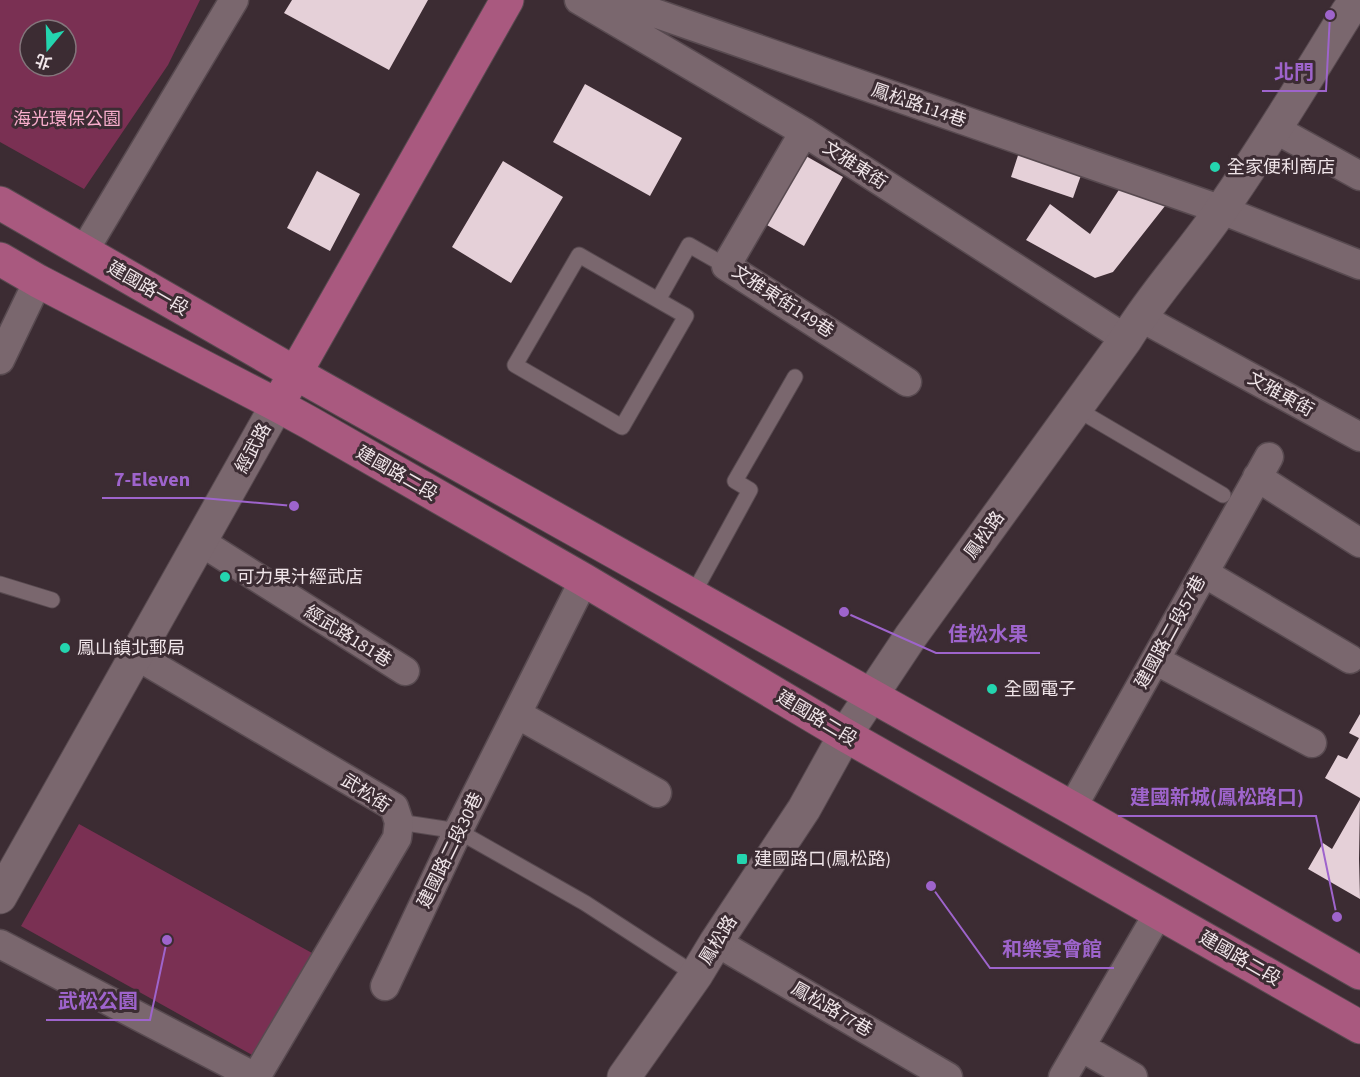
<svg xmlns="http://www.w3.org/2000/svg" width="1360" height="1077" font-family="'Source Sans 3','Noto Sans TC',sans-serif">
  <rect width="100%" height="100%" fill="#3c2c33"/>
  <path fill="#7a3053" fill-rule="evenodd" d="M0 0H200L168 65 84 189 0 142ZM30 30H66V66H30Z
    M79 824 312 953 254 1056 21 926Z"/>
  <path fill="#e5d0d8" d="M292 0H428L389 70 284 13Z
    M585 84 682 138 650 196 553 142Z
    M1022 143 1085 164 1073 198 1011 177Z
    M790 147 843 177 804 246 751 216Z
    M503 161 563 197 511 283 452 247Z
    M317 171 360 194 330 251 287 228Z
    M1126 179 1165 206 1113 272 1095 278 1026 240 1050 204 1090 234Z
    M1360 714V798L1325 778 1338 755 1347 759 1359 738 1349 733Z
    M1360 800 1359 859 1360 899 1308 869 1323 843 1332 849Z"/>
  <g fill="none" stroke-linecap="round" stroke-linejoin="round">
    <defs>
      <path id="service" d="M579 255 686 316 622 427 515 365Z
        M658 300 689 245 726 266
        M1075 408 1223 495
        M0 584 52 600
        M692 596 750 490 735 481 795 377
        M399 822 458 831 585 903 696 975"/>
      <path id="minor" d="M579 0 804 132 1126 339
        M617 0 1222 210 1360 265
        M1275 129 1360 176
        M804 132 726 266 907 382
        M84 251 234 0
        M1140 317 1360 437
        M0 360 38 281
        M1257 477 1360 543
        M201 542 405 671
        M1204 573 1350 659
        M137 656 394 807 399 822 397 838 256 1077
        M1155 660 1312 743
        M517 714 657 793
        M1072 808 1269 457
        M716 942 948 1077
        M0 944 255 1077
        M385 986 458 831 584 580
        M1081 1047 1133 1077
        M1063 1077 1159 912"/>
      <path id="tertiary" d="M624 1077 696 975 716 942 804 809 845 735 911 636 1126 339C1154 293 1191 254 1221 210 1266 146 1306 79 1347 13L1356 0"/>
      <path id="secondary" d="M0 897 277 405"/>
      <path id="primary" d="M0 203 295 373 1072 808 1360 973
        M0 259 38 281 277 405 310 423 584 580 845 735 1360 1027
        M284 393 507 0"/>
    </defs>
    <use href="#service" stroke="#584a50" stroke-width="17"/>
    <use href="#minor" stroke="#584a50" stroke-width="31"/>
    <use href="#tertiary" stroke="#584a50" stroke-width="35"/>
    <use href="#secondary" stroke="#584a50" stroke-width="35"/>
    <use href="#primary" stroke="#584a50" stroke-width="35"/>
    <use href="#service" stroke="#7a676e" stroke-width="15"/>
    <use href="#minor" stroke="#7a676e" stroke-width="28"/>
    <use href="#tertiary" stroke="#7a676e" stroke-width="33"/>
    <use href="#secondary" stroke="#7a676e" stroke-width="33"/>
    <use href="#primary" stroke="#a9597f" stroke-width="33"/>
  </g>
  <g fill="#24d5af" stroke="#3c2c33" stroke-width="2">
    <circle cx="1215" cy="167" r="6"/>
    <circle cx="225" cy="577" r="6"/>
    <circle cx="65" cy="648" r="6"/>
    <circle cx="992" cy="689" r="6"/>
    <rect x="736" y="853" width="12" height="12" rx="3"/>
  </g>
  <g text-anchor="middle" stroke-width="6" stroke-linejoin="round" paint-order="stroke">
    <g font-size="18" fill="#f0e5e9" stroke="#3c2c33">
      <text transform="translate(919 105) rotate(19)" y="6">鳳松路114巷</text>
      <text transform="translate(855 165) rotate(33)" y="6">文雅東街</text>
      <text transform="translate(148 288) rotate(30)" y="6">建國路一段</text>
      <text transform="translate(783 301) rotate(33)" y="6">文雅東街149巷</text>
      <text transform="translate(1281 394) rotate(29)" y="6">文雅東街</text>
      <text transform="translate(253 448) rotate(-61)" y="6">經武路</text>
      <text transform="translate(397 473) rotate(30)" y="6">建國路二段</text>
      <text transform="translate(984 535) rotate(-54)" y="6">鳳松路</text>
      <text transform="translate(1170 632) rotate(-61)" y="6">建國路二段57巷</text>
      <text transform="translate(348 636) rotate(32)" y="6">經武路181巷</text>
      <text transform="translate(817 718) rotate(31)" y="6">建國路二段</text>
      <text transform="translate(366 793) rotate(33)" y="6">武松街</text>
      <text transform="translate(450 850) rotate(-64)" y="6">建國路二段30巷</text>
      <text transform="translate(718 940) rotate(-58)" y="6">鳳松路</text>
      <text transform="translate(1240 958) rotate(30)" y="6">建國路二段</text>
      <text transform="translate(832 1009) rotate(30)" y="6">鳳松路77巷</text>
    </g>
    <g font-size="18" fill="#f8adcc" stroke="#3c2c33">
      <text x="67" y="125">海光環保公園</text>
    </g>
    <g font-size="18" fill="#f0e5e9" stroke="#3c2c33" text-anchor="start">
      <text x="1227" y="173">全家便利商店</text>
      <text x="237" y="583">可力果汁經武店</text>
      <text x="77" y="654">鳳山鎮北郵局</text>
      <text x="1004" y="695">全國電子</text>
      <text x="754" y="865">建國路口(鳳松路)</text>
    </g>
  </g>
  <path fill="none" stroke="#9e64cc" stroke-width="2" d="M1330 15L1326 91H1262M294 506L202 498H102M844 612L936 653H1040M1337 917L1316 816H1118M931 886L990 968H1114M167 940L150 1020H46"/>
  <g fill="#9e64cc" stroke="#3c2c33" stroke-width="2">
    <circle cx="1330" cy="15" r="6"/>
    <circle cx="294" cy="506" r="6"/>
    <circle cx="844" cy="612" r="6"/>
    <circle cx="1337" cy="917" r="6"/>
    <circle cx="931" cy="886" r="6"/>
    <circle cx="167" cy="940" r="6"/>
  </g>
  <g font-size="20" text-anchor="middle" font-weight="bold" fill="#9e64cc" stroke="#3c2c33" stroke-width="6" stroke-linejoin="round" paint-order="stroke">
    <text x="1294" y="79">北門</text>
    <text x="152" y="486">7-Eleven</text>
    <text x="988" y="641">佳松水果</text>
    <text x="1217" y="804">建國新城(鳳松路口)</text>
    <text x="1052" y="956">和樂宴會館</text>
    <text x="98" y="1008">武松公園</text>
  </g>
  <g transform="translate(48 48) rotate(199)"><circle r="28" fill="#3c2c33" stroke="#84767c" stroke-width="1.5"/>
  <path d="M0-4.5L10 22L0 15L-10 22Z" fill="#24d5af"/>
  <text y="-9" font-size="16" font-weight="bold" text-anchor="middle" fill="#f0e5e9">北</text>
  </g>
</svg>
